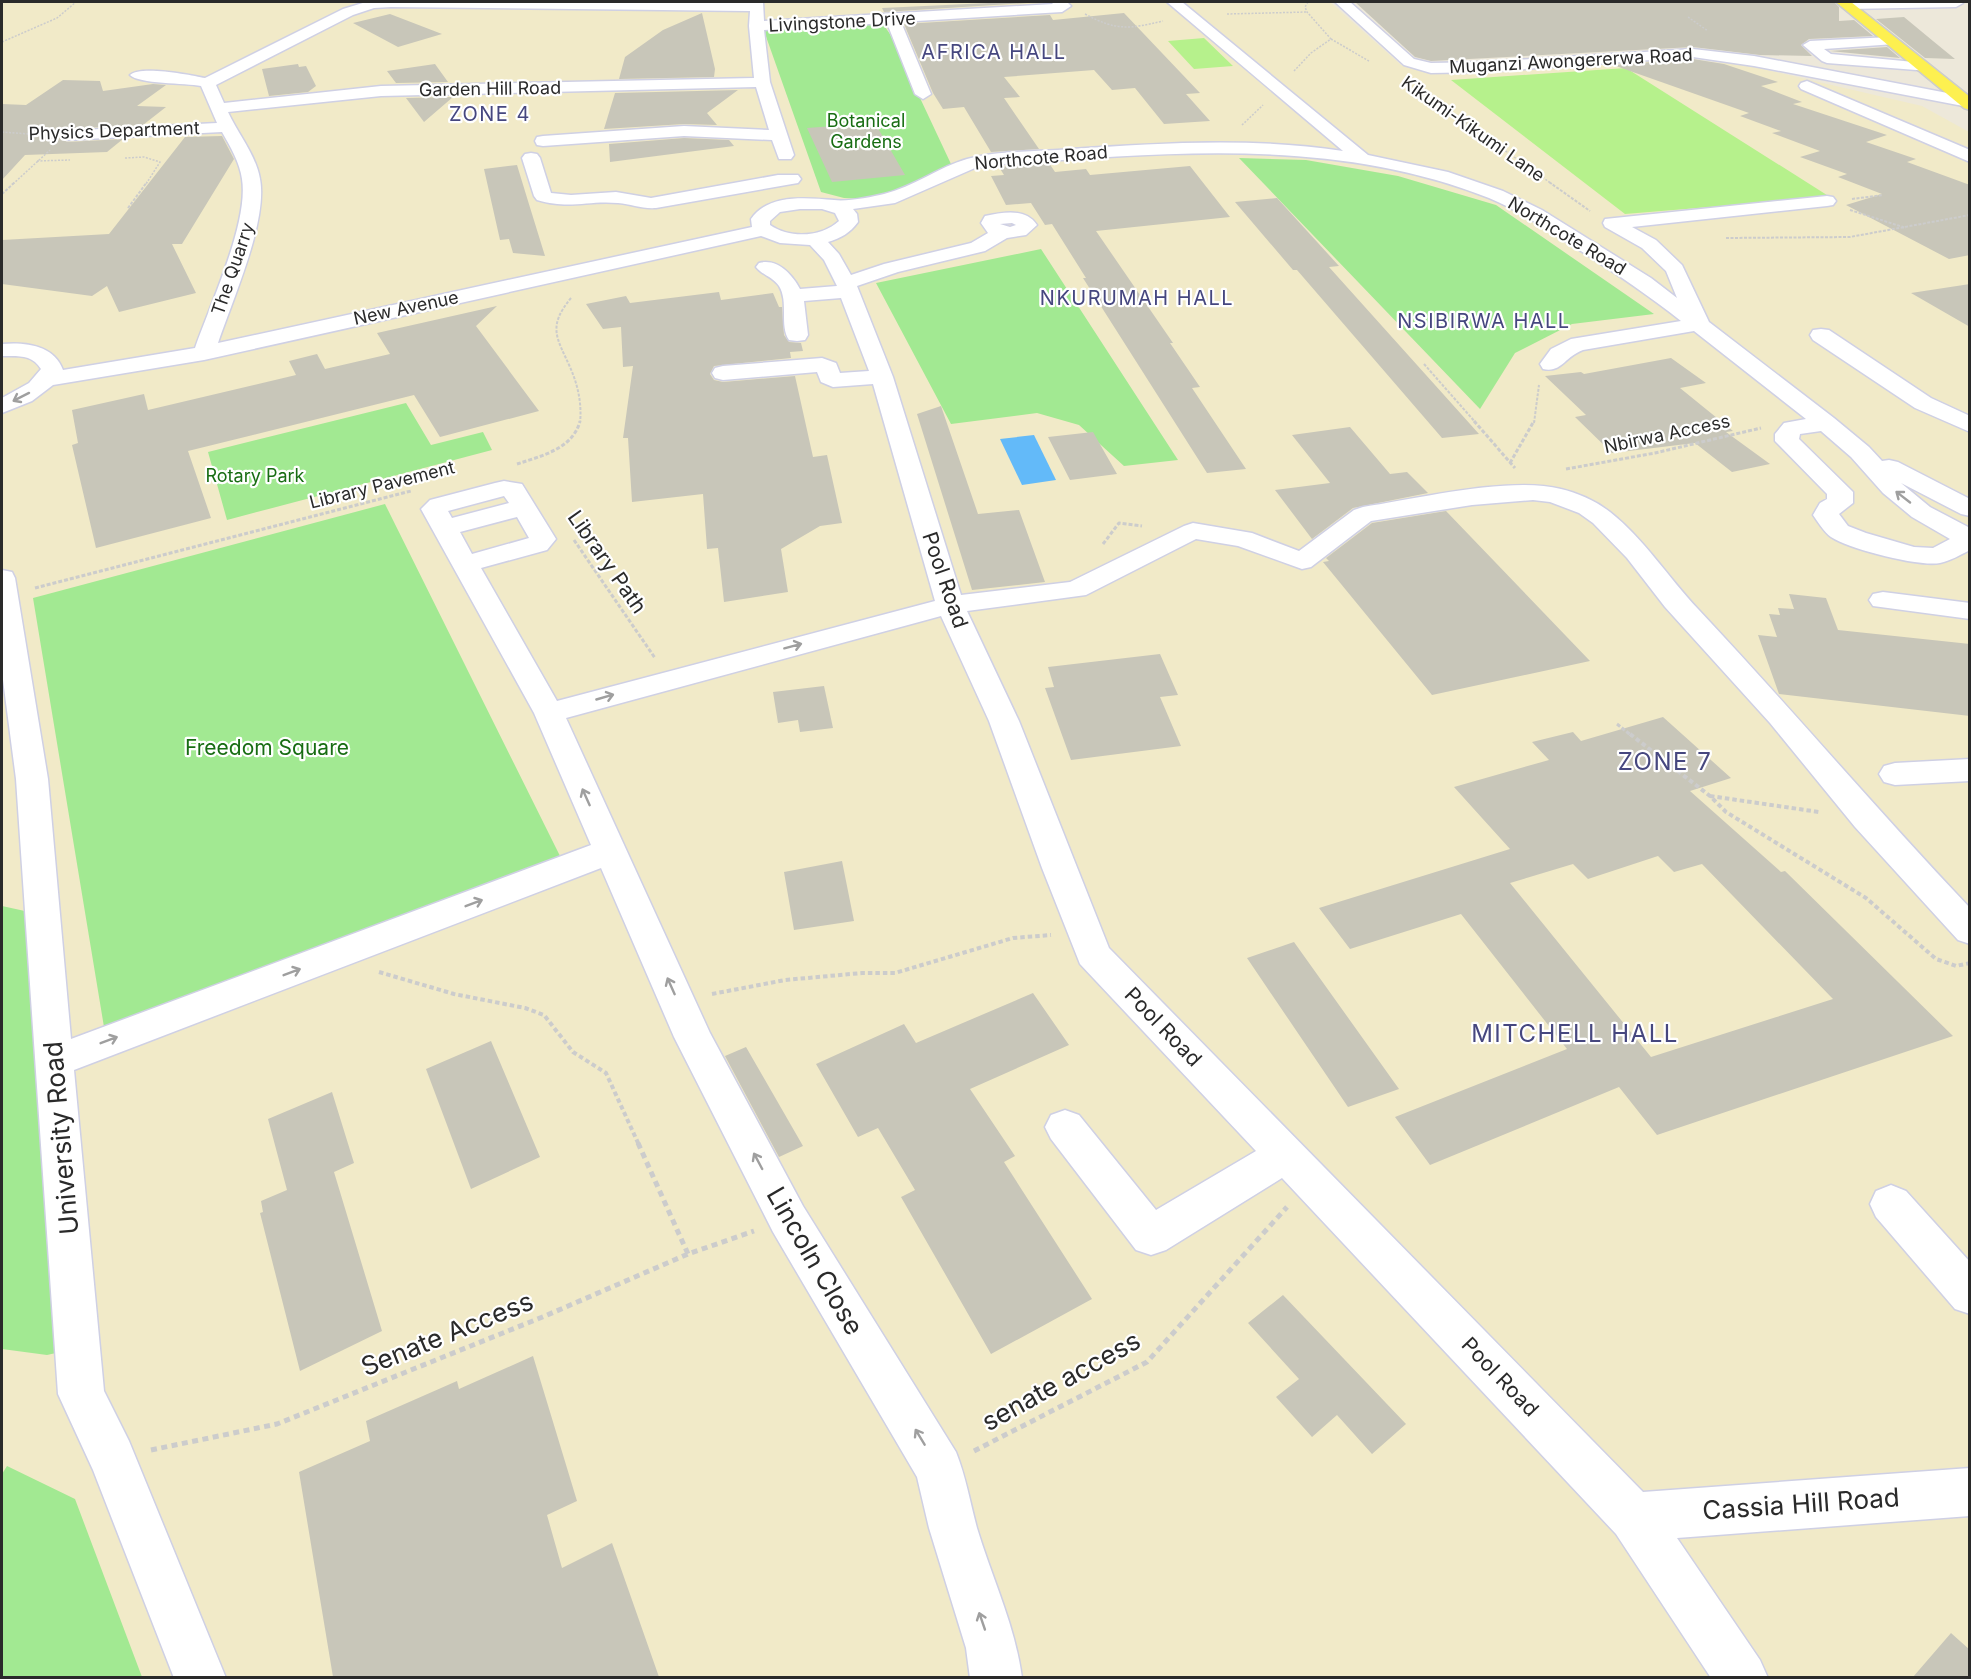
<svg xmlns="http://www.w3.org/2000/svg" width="1971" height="1679" font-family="Inter,sans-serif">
  <rect width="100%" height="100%" fill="#ede8da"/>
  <path fill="#f1eac8" d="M2 2H1330L1401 65 1429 73 1461 75 1662 59 1741 64 1922 106 1969 132V1677L2 1678Z"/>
  <path fill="#a2e992" d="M877 23 883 24 890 34 951 164 919 185 864 199 844 198 821 192 763 28Z
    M1239 158 1306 160 1398 176 1496 205 1654 314 1572 324 1515 353 1480 409Z
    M1041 249 1178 460 1124 466 1079 425 1037 413 951 424 876 283Z
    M406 403 431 445 483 432 492 450 227 520 208 452Z
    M385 504 561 858 104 1027 33 598Z
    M2 906 43 915 78 1348 47 1355 2 1349Z
    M7 1466 75 1499 142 1677H2V1474Z"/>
  <path fill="#b6f18c" d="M1204 38 1233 66 1194 69 1168 41Z
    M1626 68 1830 197 1625 214 1451 80Z"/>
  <path fill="#63baf9" d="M1034 435 1056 480 1022 485 1000 439Z"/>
  <path fill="#c8c6b9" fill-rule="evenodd" d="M1010 2H1042L884 12 882 8Z
    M1355 2H1834L1839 7V21L1854 20 1873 36 1809 39 1801 45 1812 56 1760 55 1693 47 1431 61 1415 57Z
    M702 13 715 69 714 77 619 79 625 57 663 30Z
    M1124 13 1200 93 1186 94 1210 121 1164 124 1135 88 1112 90 1094 70 1004 77 1020 97 1004 98 1039 149 991 152 964 107 943 109 933 93 904 24 1050 15 1053 20Z
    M390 14 442 34 398 47 353 23Z
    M1904 17 1933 41 1955 59 1925 58 1876 19Z
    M1887 47 1900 58 1830 51Z
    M1693 59 1724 64 1778 82 1761 86 1802 102 1793 104 1887 135 1866 142 1916 159 1907 162 1970 185V255L1949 259 1846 205 1882 194 1838 177 1847 174 1800 157 1820 151 1772 133 1781 131 1740 116 1749 113 1613 65Z
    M298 64 299 67 306 66 316 86 308 92 269 96 262 69Z
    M435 64 448 82 396 83 387 71Z
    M63 80 100 81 103 91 153 84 166 85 137 106 166 107 143 125 61 129 57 136 67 142 123 139 107 152 25 155 2 180V104L26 105Z
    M738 90 707 113 717 125 684 124 604 129 615 93Z
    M453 97 424 122 406 98Z
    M875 123 905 175 832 182 807 128Z
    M222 136 234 159 182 244H172L196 293 119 312 107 286 92 296 2 284V240L109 234 185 137Z
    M684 138 729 140 734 146 610 162 609 144Z
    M1049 163 1055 172 1086 169 1090 175 1190 166 1230 217 1096 231 1173 343H1170L1200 387 1192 388 1246 469 1207 473 1083 278H1086L1052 224 1045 225 1031 203 1006 205 991 176 1004 175 999 167Z
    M517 165 528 201 545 256 513 253 509 239 500 240 484 169Z
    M1277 198 1339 266 1329 267 1479 434 1442 438 1297 270H1293L1235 202Z
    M1970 284V327L1911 293Z
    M719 292 721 300 773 293 779 307H782L784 335 789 342 801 343 803 351 790 352 791 358 714 366 710 374 714 380 723 382 795 376 813 457 827 455 842 523 820 526 781 549 788 592 724 602 718 548 707 549 703 494 632 502 628 438H623L633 366 623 367 621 327 603 329 586 304 626 296 630 303Z
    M497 306 476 326 539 411 440 437 414 395 188 451 211 518 96 548 72 445 78 443 72 410 144 394 148 410 296 375 289 361 317 354 325 369 390 354 377 333Z
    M1671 358 1706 383 1680 388 1733 431 1726 432 1770 464 1732 472 1695 443 1612 453 1575 417 1586 415 1545 376 1581 372 1584 374Z
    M941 406 978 514 1019 510 1045 582 972 590 917 414Z
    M1350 427 1390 474 1407 472 1428 493 1353 508 1312 539 1275 490 1330 483 1292 435Z
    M1093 432 1117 474 1070 480 1048 437Z
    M1446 511 1590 661 1432 695 1323 562 1329 561 1326 558 1372 523Z
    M1789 594 1826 598 1838 630 1970 644V716L1779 694 1758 635 1777 637 1769 614 1780 615 1778 608 1794 609Z
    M1160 654 1178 695 1160 697 1181 746 1071 760 1045 688 1054 687 1048 667Z
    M824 686 833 728 800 732 798 720 778 723 773 692Z
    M1663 717 1731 778 1690 791 1781 872 1785 871 1953 1036 1657 1135 1619 1087 1430 1165 1395 1117 1567 1049 1461 914 1350 949 1319 908 1510 849 1454 787 1549 760 1532 742 1573 732 1581 741ZM1658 856 1674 872 1702 864 1833 999 1651 1057 1510 883 1573 864 1588 879Z
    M842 861 854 921 794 930 784 872Z
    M1294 942 1399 1089 1348 1107 1247 958Z
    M1033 993 1069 1045 970 1089 1015 1156 1004 1162 1092 1299 991 1354 901 1197 915 1190 878 1128 858 1137 816 1064 904 1024 916 1043Z
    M491 1041 540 1157 471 1189 426 1069Z
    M746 1047 803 1146 779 1157 725 1056Z
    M332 1092 354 1163 334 1172 382 1331 300 1371 260 1213 263 1212 261 1201 287 1190 268 1119Z
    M1283 1295 1406 1424 1372 1454 1337 1415 1312 1437 1276 1397 1299 1379 1248 1323Z
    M533 1356 577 1501 547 1515 562 1568 612 1543 659 1677H333L299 1472 370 1441 366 1421 457 1381 459 1389Z
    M1951 1633 1970 1650V1677H1913Z"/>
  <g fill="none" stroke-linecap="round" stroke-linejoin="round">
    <defs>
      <path id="minor" d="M366 2H763L764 21 1053 4 1051 2H1067L1071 6 1062 12 901 22 931 94 923 99 915 94 887 23 764 30 770 82 794 155 791 159H779L772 140 684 136 543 146 537 145 535 141 537 137 543 136 684 126 769 130 756 87 381 96 228 112C238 134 256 155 260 179 268 221 232 301 218 343L752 227 751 219C769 193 807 198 834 200 846 202 872 197 884 194 913 187 939 167 967 159 1000 150 1038 152 1071 149 1162 143 1253 137 1343 151L1167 2H1182L1368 155 1448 172 1503 191 1542 210 1651 278 1677 298 1666 271 1642 248 1605 227 1603 223 1605 219 1827 196 1833 197 1836 201 1833 205 1827 206 1632 227 1656 240 1682 265 1709 322 1834 418 1869 447 1882 461 1889 460 1898 462 1970 499V516L1961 514 1901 483 1930 507 1970 528V550C1960 555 1950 561 1940 563 1919 567 1849 549 1831 537 1824 532 1818 522 1813 515L1820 503 1827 499V494L1775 441V434L1784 423 1806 419 1694 331 1583 350C1564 357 1562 373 1543 369L1540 364 1551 349 1571 339 1681 321C1643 291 1605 266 1565 241 1540 225 1516 209 1489 198 1333 136 1166 153 1003 164L975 168 895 203 853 209 857 214 858 222C850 233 841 238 828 242L839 254 851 275 884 264 971 243 988 233 981 223 985 216C1004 212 1026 208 1037 225L1026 235 1007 238 985 251 898 272 857 286 893 377 961 595 1070 582 1184 526 1193 523 1252 533 1299 551 1354 510 1363 507C1416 499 1511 476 1561 489 1578 493 1596 501 1610 512 1644 539 1668 577 1698 609 1790 707 1877 810 1970 908V944L1958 940 1855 827 1770 723 1665 607 1627 558 1593 523 1579 513 1550 502 1533 500 1472 505 1371 521 1311 567 1302 569 1238 546 1196 539 1086 595 967 611 1019 721 1109 948 1643 1492 1970 1468V1516L1677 1538 1760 1660 1768 1678H1711L1616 1534 1282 1178 1166 1250 1151 1255 1136 1250 1051 1139 1045 1127 1051 1115 1065 1110 1079 1115 1156 1210 1256 1151 1080 964 1042 868 989 721 941 616 566 718 710 1033 803 1206 956 1452C966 1477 970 1502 977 1528 992 1578 1015 1625 1022 1678H970L966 1648 929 1528 917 1477 773 1232 674 1037 601 868 74 1070 104 1391 129 1441 226 1678H174L93 1470 58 1394 16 779 2 672V570L12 572 15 578 48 779 71 1039 591 845 534 713 421 509 430 500 495 483 504 481 522 484 556 539 547 550 481 568 557 701 935 601 873 384 833 387 821 382 817 372 723 380 715 378 712 373 715 368 723 366 822 358 836 363 840 373 869 371 841 298 804 301 808 335 805 340 797 341 789 340C779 325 789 302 779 286 773 277 762 275 756 267L759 263C777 258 792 274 800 289L837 286 824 260 810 245 780 243 761 236 204 360 53 385 32 401 2 413V398L29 383 41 369C32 354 17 356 2 356V344C25 342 54 345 63 370L195 348C210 305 249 222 242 179 240 163 230 146 222 132L67 140 59 135 61 131 217 123 201 86C186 83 138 84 130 75 140 65 191 75 205 78L343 9ZM391 7 750 11 749 26 754 78 381 86 224 103 216 85 353 15 374 8ZM800 209H822L835 213 839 221C822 237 790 239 770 225V221L780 212ZM1012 223 1016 225 1010 227 1000 224ZM1821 431 1851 457 1883 493 1912 517 1950 539 1933 548 1914 547 1866 533 1848 526 1839 514 1853 503V492L1799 439 1800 434ZM504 496 509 503 452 518 448 511ZM517 517 529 538 472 554 460 532Z
        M1335 2H1350L1414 59 1431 63 1483 62 1693 49 1754 56 1963 96 1969 98 1970 103 1963 106 1754 66 1693 57 1483 72 1431 73 1404 65Z
        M1842 2H1962L1963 3 1956 7 1847 9 1840 5Z
        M1890 37 1897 41 1895 44 1824 49 1831 54 1924 63 1932 68 1929 71 1827 63 1822 61 1803 45 1810 41Z
        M1807 81 1970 150V162L1801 89 1799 86 1801 83Z
        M531 153 537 154 540 158 551 193 571 195 616 192 651 198 778 175H798L801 179 798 183 792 184 656 208C642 209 631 204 618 203 587 200 571 210 537 200L534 196 522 158 525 154Z
        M1821 329 1829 330 1931 398 1970 416V432L1915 408 1813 340 1810 335 1813 330Z
        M1883 592 1970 603V619L1873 606 1869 600 1873 594Z
        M1970 759V781L1895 785 1884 782 1879 774 1884 766 1895 763Z
        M1891 1185 1906 1191 1970 1262V1314L1955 1309 1876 1217 1870 1204 1876 1191Z"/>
      <path id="major" d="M1836 2H1851L1970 97V110L1964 108Z"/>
    </defs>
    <use href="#minor" stroke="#cfd0e4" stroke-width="3"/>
    <use href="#major" stroke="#ccc" stroke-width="3"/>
    <path stroke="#ccc" stroke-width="1.5" stroke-dasharray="2 1.5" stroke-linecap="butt" d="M1263 2H1300
      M1085 14C1116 31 1130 29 1163 21
      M1227 14 1307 12
      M1688 17 1708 31
      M1331 39 1369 61
      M2 42 57 18 76 2
      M1294 71 1311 53 1331 39 1307 12 1305 7 1308 2
      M1420 90 1552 184
      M1242 125 1263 105
      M2 132 42 135
      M125 158 144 157 160 162 146 184
      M37 161 70 160
      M13 184 50 150"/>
    <path stroke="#ccc" stroke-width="2" stroke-dasharray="3 1.5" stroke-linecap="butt" d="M1549 182 1590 211
      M2 194 15 182
      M1852 199 1883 195
      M128 208 147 182
      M1850 210 1906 228
      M1726 238 1850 237 1970 215
      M571 298C547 327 557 338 570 367 578 385 582 404 580 423
      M1424 364 1476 423
      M1534 423 1539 385"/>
    <path stroke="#ccc" stroke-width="3" stroke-dasharray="4 2" stroke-linecap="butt" d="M1474 421 1515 468
      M1510 463 1534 421
      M517 464C541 456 573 449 580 421
      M1566 469 1655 453 1761 428
      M574 540 655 658
      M1103 544 1119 523 1142 526
      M35 588 411 491
      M1617 724 1632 736"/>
    <path stroke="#ccc" stroke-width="4" stroke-dasharray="4.5 3" stroke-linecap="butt" d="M1630 734 1710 796 1726 812 1866 898 1936 959 1956 966 1970 963
      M1710 796 1819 812
      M379 972 454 994 525 1008 544 1015 573 1052 606 1073 639 1145
      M712 994 785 980 862 973H895L1013 938 1051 935"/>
    <path stroke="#ccc" stroke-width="5" stroke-dasharray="6 4.5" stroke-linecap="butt" d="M638 1143 688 1254
      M151 1450 277 1424 545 1316 688 1254 754 1231
      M974 1451 1147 1362 1287 1207"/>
    <use href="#minor" fill="#fff" fill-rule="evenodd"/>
    <use href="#major" fill="#fdf050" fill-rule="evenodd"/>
  </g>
  <defs><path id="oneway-shaft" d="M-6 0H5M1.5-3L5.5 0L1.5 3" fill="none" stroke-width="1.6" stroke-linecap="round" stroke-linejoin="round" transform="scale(1.5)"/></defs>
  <g stroke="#9f9f9f">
    <use href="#oneway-shaft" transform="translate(21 397) rotate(153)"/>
    <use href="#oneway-shaft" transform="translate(1903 497) rotate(-142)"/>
    <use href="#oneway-shaft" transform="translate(793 646) rotate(-15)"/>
    <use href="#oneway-shaft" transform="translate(605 697) rotate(-16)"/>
    <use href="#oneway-shaft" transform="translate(586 797) rotate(-114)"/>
    <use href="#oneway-shaft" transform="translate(474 903) rotate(-21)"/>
    <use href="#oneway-shaft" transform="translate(292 972) rotate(-21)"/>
    <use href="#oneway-shaft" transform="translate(671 986) rotate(-114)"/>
    <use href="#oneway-shaft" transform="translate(109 1040) rotate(-21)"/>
    <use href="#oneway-shaft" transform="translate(758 1161) rotate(-118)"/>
    <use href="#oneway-shaft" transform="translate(920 1437) rotate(-121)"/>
    <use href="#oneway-shaft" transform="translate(982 1621) rotate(-109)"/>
  </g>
  <g text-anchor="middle" stroke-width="4.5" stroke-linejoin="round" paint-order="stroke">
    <g font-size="18" fill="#2a2a2a" stroke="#fff">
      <text transform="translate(842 22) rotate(-3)" y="6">Livingstone Drive</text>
      <text transform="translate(1571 61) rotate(-3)" y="6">Muganzi Awongererwa Road</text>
      <text transform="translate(490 89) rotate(-1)" y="6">Garden Hill Road</text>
      <text transform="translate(1473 129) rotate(35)" y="6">Kikumi-Kikumi Lane</text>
      <text transform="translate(114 131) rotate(-2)" y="6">Physics Department</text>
      <text transform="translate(1041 158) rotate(-5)" y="6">Northcote Road</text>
      <text transform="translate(1567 236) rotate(31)" y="6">Northcote Road</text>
      <text transform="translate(233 269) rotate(-71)" y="6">The Quarry</text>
      <text transform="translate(406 308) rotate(-12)" y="6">New Avenue</text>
      <text transform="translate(1667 434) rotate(-12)" y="6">Nbirwa Access</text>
      <text transform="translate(382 485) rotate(-14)" y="6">Library Pavement</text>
    </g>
    <g font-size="18" fill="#186d13" stroke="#fff">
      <text x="866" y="127">Botanical<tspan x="866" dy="21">Gardens</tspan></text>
      <text x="255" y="482">Rotary Park</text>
    </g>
    <g font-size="20" letter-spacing="1.5" fill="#46477f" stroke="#fff">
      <text x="994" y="59">AFRICA HALL</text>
      <text x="490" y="121">ZONE 4</text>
      <text x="1137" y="305">NKURUMAH HALL</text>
      <text x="1484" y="328">NSIBIRWA HALL</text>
    </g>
    <g font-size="21" fill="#2a2a2a" stroke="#fff">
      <text transform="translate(607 562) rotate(55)" y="7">Library Path</text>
      <text transform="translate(945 580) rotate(71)" y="7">Pool Road</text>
      <text transform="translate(1163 1027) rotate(46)" y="7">Pool Road</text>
      <text transform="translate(1500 1377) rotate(46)" y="7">Pool Road</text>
    </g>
    <g font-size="21" fill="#186d13" stroke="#fff">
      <text x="267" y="755">Freedom Square</text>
    </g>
    <g font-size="24" letter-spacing="1.5" fill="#46477f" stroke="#fff">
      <text x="1665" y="770">ZONE 7</text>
      <text x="1575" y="1042">MITCHELL HALL</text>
    </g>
    <g font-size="26" fill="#2a2a2a" stroke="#fff">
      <text transform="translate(61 1138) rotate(-95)" y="9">University Road</text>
      <text transform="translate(815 1261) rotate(60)" y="9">Lincoln Close</text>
      <text transform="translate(447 1334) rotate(-22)" y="9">Senate Access</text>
      <text transform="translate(1061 1381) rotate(-29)" y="9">senate access</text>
      <text transform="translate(1801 1504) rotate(-4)" y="9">Cassia Hill Road</text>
    </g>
  </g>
  <rect width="1971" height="1679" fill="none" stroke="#2a2a2a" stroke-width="6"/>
</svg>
